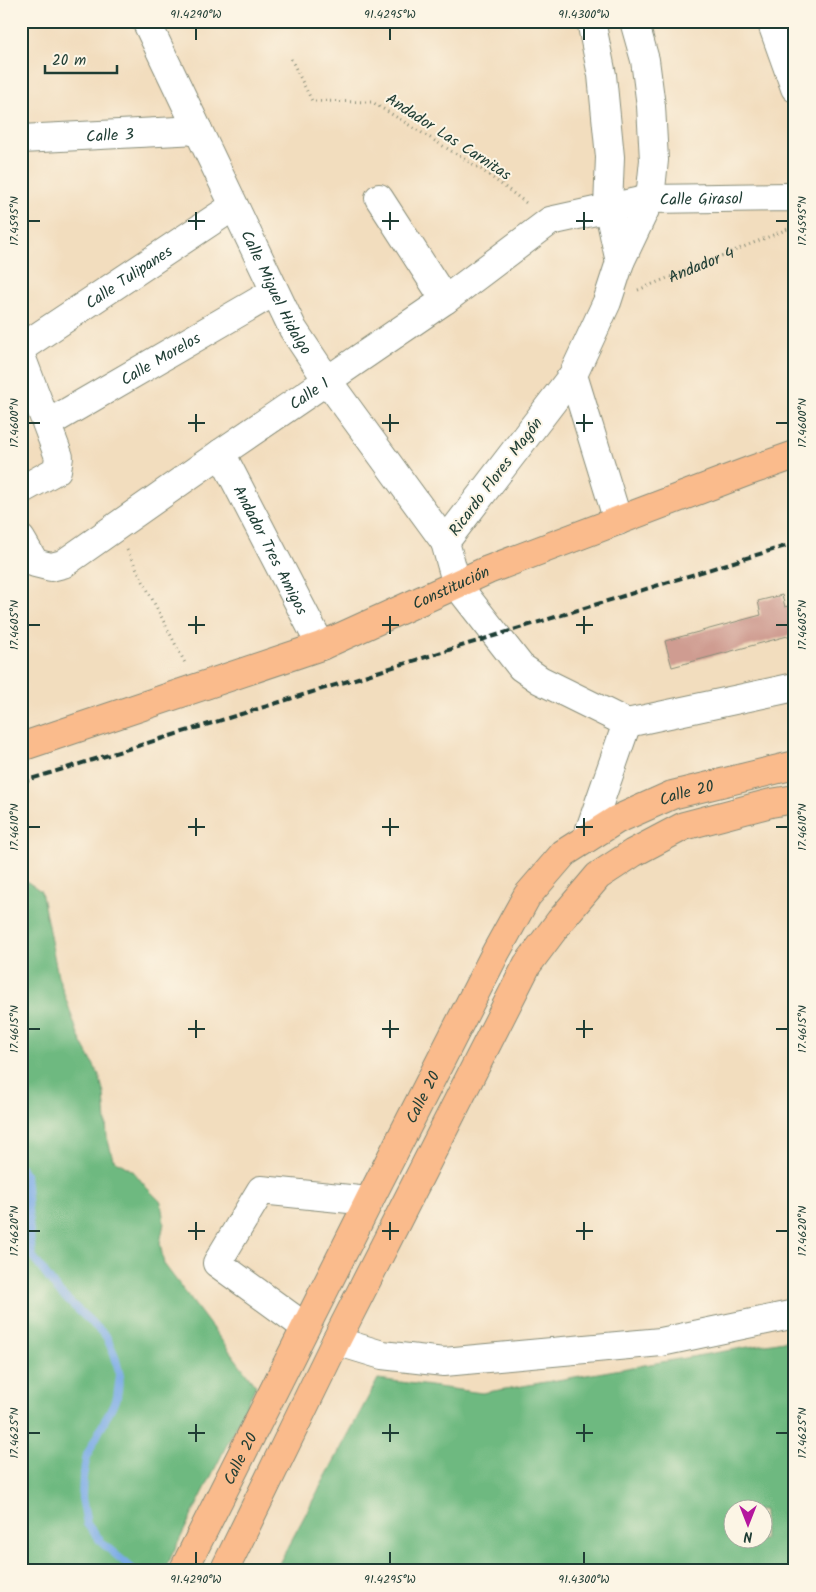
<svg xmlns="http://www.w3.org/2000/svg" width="816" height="1592" font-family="Kalam,sans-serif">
  <rect width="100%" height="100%" fill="#fcf5e5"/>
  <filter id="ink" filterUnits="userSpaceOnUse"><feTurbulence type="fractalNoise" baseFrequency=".02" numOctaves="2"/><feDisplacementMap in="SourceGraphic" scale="10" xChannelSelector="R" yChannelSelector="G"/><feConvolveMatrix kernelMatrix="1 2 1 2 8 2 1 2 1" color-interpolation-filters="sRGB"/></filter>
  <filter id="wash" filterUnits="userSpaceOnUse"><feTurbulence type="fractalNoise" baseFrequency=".0096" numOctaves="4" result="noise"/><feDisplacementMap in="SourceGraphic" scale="20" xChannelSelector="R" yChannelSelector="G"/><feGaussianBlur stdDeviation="1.12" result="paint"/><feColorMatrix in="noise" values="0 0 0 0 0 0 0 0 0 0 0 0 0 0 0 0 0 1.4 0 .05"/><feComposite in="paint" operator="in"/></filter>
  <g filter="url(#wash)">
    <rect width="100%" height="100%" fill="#f2ddbe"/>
    <path fill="#6eb980" stroke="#467b5a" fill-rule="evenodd" d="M23 879 41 891 58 976 79 1037 99 1075 104 1094 107 1137 113 1159 133 1171 146 1187 161 1202 164 1223 160 1243 164 1264 256 1386 164 1571H21V880Z
      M795 1339V1571H275L378 1379 482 1393ZM734 1510H764V1540H734Z"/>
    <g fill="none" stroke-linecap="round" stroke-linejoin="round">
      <path stroke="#7cace6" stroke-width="8" d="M21 1036V1041
        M21 1168 25 1174 32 1256 58 1291 106 1336 115 1356 120 1376 117 1397 87 1455 83 1477 82 1498 87 1524 102 1543 135 1571"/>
    </g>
    <g id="blocks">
      <path fill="#cf9c91" d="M782 595 785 607 795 604V634L672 667 665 641 761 615 758 601Z"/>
    </g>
  </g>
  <g filter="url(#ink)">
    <use href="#blocks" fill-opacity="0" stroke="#888d79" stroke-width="1"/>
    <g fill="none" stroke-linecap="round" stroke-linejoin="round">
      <defs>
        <g id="minor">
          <path id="s2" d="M146 21 293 329 327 380 445 542"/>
          <path d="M591 21 602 75 610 157 608 207 620 262"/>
          <path d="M634 21 645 60 651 106 654 160 650 199 620 262 607 302 573 375 445 542 457 585 521 667 540 680 627 723 795 687"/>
          <path d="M771 21 795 88"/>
          <path id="s3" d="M21 139 198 130"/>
          <path d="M379 198 445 300"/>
          <path id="s4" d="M21 348 234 206"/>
          <path d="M21 356 59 457 57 470 21 490"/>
          <path d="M573 375 618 521"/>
          <path id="s5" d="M47 424 274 292"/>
          <path id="s6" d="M221 453 321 646"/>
          <path id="s7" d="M21 539 35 563 51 567 63 564 221 453 445 300 550 221 650 199 789 197 795 198"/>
          <path d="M587 838 627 723"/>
          <path d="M305 1327 217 1263 261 1190 369 1201"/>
          <path d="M336 1341 382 1355 444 1362 661 1342 795 1314"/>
        </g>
        <g id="major">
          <path id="s8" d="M21 747 321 646 488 570 749 471 795 455"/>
          <path id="s9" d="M183 1571 369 1201 496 952 527 896 564 853 616 820 672 795 795 765"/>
          <path d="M224 1571 336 1341 527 965 560 921 598 876 633 853 684 826 771 803 795 799"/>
        </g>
      </defs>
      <use href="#minor" stroke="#888d79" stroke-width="30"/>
      <use href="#major" stroke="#888d79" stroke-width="30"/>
      <g stroke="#888d79" stroke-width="3" stroke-dasharray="1 4" stroke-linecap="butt">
        <path d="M291 59 312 101 372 102 482 170 529 205"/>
        <path id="s1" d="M638 290 795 226"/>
        <path d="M127 550 186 665"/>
      </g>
      <use href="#minor" stroke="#fff" stroke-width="28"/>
      <use href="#major" stroke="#fabb8c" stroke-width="28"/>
      <path stroke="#1f3d34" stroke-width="4" stroke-dasharray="8 4" stroke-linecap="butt" d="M21 782 795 543"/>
    </g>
  </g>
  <path fill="none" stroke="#1f3d34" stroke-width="2" d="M196 28V40M390 28V40M584 28V40M196 212V230M390 212V230M584 212V230M28 221H40M188 221H205M382 221H399M576 221H593M776 221H788M196 414V432M390 414V432M584 414V432M28 423H40M188 423H205M382 423H399M576 423H593M776 423H788M196 616V634M390 616V634M584 616V634M28 625H40M188 625H205M382 625H399M576 625H593M776 625H788M196 818V836M390 818V836M584 818V836M28 827H40M188 827H205M382 827H399M576 827H593M776 827H788M196 1020V1038M390 1020V1038M584 1020V1038M28 1029H40M188 1029H205M382 1029H399M576 1029H593M776 1029H788M196 1222V1240M390 1222V1240M584 1222V1240M28 1231H40M188 1231H205M382 1231H399M576 1231H593M776 1231H788M196 1424V1442M390 1424V1442M584 1424V1442M28 1433H40M188 1433H205M382 1433H399M576 1433H593M776 1433H788M196 1552V1564M390 1552V1564M584 1552V1564"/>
  <g text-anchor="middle" stroke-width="4" stroke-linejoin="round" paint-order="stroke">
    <g font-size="16" fill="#1f3d34" stroke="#fcf5e5">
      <text dy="6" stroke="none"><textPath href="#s3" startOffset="89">Calle 3</textPath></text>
      <text transform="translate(449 136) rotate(33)" y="6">Andador Las Carnitas</text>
      <text dy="6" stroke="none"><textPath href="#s7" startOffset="806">Calle Girasol</textPath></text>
      <text dy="6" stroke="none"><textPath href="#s1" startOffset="68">Andador 4</textPath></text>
      <text dy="6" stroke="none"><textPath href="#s4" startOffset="129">Calle Tulipanes</textPath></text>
      <text dy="6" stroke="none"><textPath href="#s2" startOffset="301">Calle Miguel Hidalgo</textPath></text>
      <text dy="6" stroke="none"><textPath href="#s5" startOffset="131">Calle Morelos</textPath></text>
      <text dy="6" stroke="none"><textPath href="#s7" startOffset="356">Calle 1</textPath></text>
      <text transform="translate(495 476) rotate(-53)" y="6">Ricardo Flores Magón</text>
      <text dy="6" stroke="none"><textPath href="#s6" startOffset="109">Andador Tres Amigos</textPath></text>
      <text dy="6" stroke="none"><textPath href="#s8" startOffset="459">Constitución</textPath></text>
      <text dy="6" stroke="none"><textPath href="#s9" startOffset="952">Calle 20</textPath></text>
      <text dy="6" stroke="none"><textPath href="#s9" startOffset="531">Calle 20</textPath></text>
      <text dy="6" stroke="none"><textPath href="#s9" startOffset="126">Calle 20</textPath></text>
    </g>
  </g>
  <rect width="816" height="1592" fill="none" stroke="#fcf5e5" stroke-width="55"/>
  <g transform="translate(748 1524) rotate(180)"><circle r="24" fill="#fcf5e5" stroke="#a4ab9e"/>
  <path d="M0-4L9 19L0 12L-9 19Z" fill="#b5179e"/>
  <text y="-8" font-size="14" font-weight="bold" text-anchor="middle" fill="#1f3d34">N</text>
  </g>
  <path d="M45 65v8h72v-8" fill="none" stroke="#1f3d34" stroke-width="2.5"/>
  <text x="52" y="65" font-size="15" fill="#1f3d34" stroke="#fcf5e5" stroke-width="4" paint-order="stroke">20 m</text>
  <rect x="28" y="28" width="760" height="1536" fill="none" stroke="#1f3d34" stroke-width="2"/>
  <g font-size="12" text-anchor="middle" fill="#1f3d34">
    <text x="196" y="18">91.4290°W</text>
    <text x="390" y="18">91.4295°W</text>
    <text x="584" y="18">91.4300°W</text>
    <text transform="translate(802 221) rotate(-90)" y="4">17.4595°N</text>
    <text transform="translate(14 221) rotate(-90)" y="4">17.4595°N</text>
    <text transform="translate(802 423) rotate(-90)" y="4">17.4600°N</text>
    <text transform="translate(14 423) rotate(-90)" y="4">17.4600°N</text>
    <text transform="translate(802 625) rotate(-90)" y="4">17.4605°N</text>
    <text transform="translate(14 625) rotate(-90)" y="4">17.4605°N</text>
    <text transform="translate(802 827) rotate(-90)" y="4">17.4610°N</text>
    <text transform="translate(14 827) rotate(-90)" y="4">17.4610°N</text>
    <text transform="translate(802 1029) rotate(-90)" y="4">17.4615°N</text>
    <text transform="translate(14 1029) rotate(-90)" y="4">17.4615°N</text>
    <text transform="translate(14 1231) rotate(-90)" y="4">17.4620°N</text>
    <text transform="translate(802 1231) rotate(-90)" y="4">17.4620°N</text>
    <text transform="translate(14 1433) rotate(-90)" y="4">17.4625°N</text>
    <text transform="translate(802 1433) rotate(-90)" y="4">17.4625°N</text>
    <text x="196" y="1583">91.4290°W</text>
    <text x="390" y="1583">91.4295°W</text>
    <text x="584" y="1583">91.4300°W</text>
  </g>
</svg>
